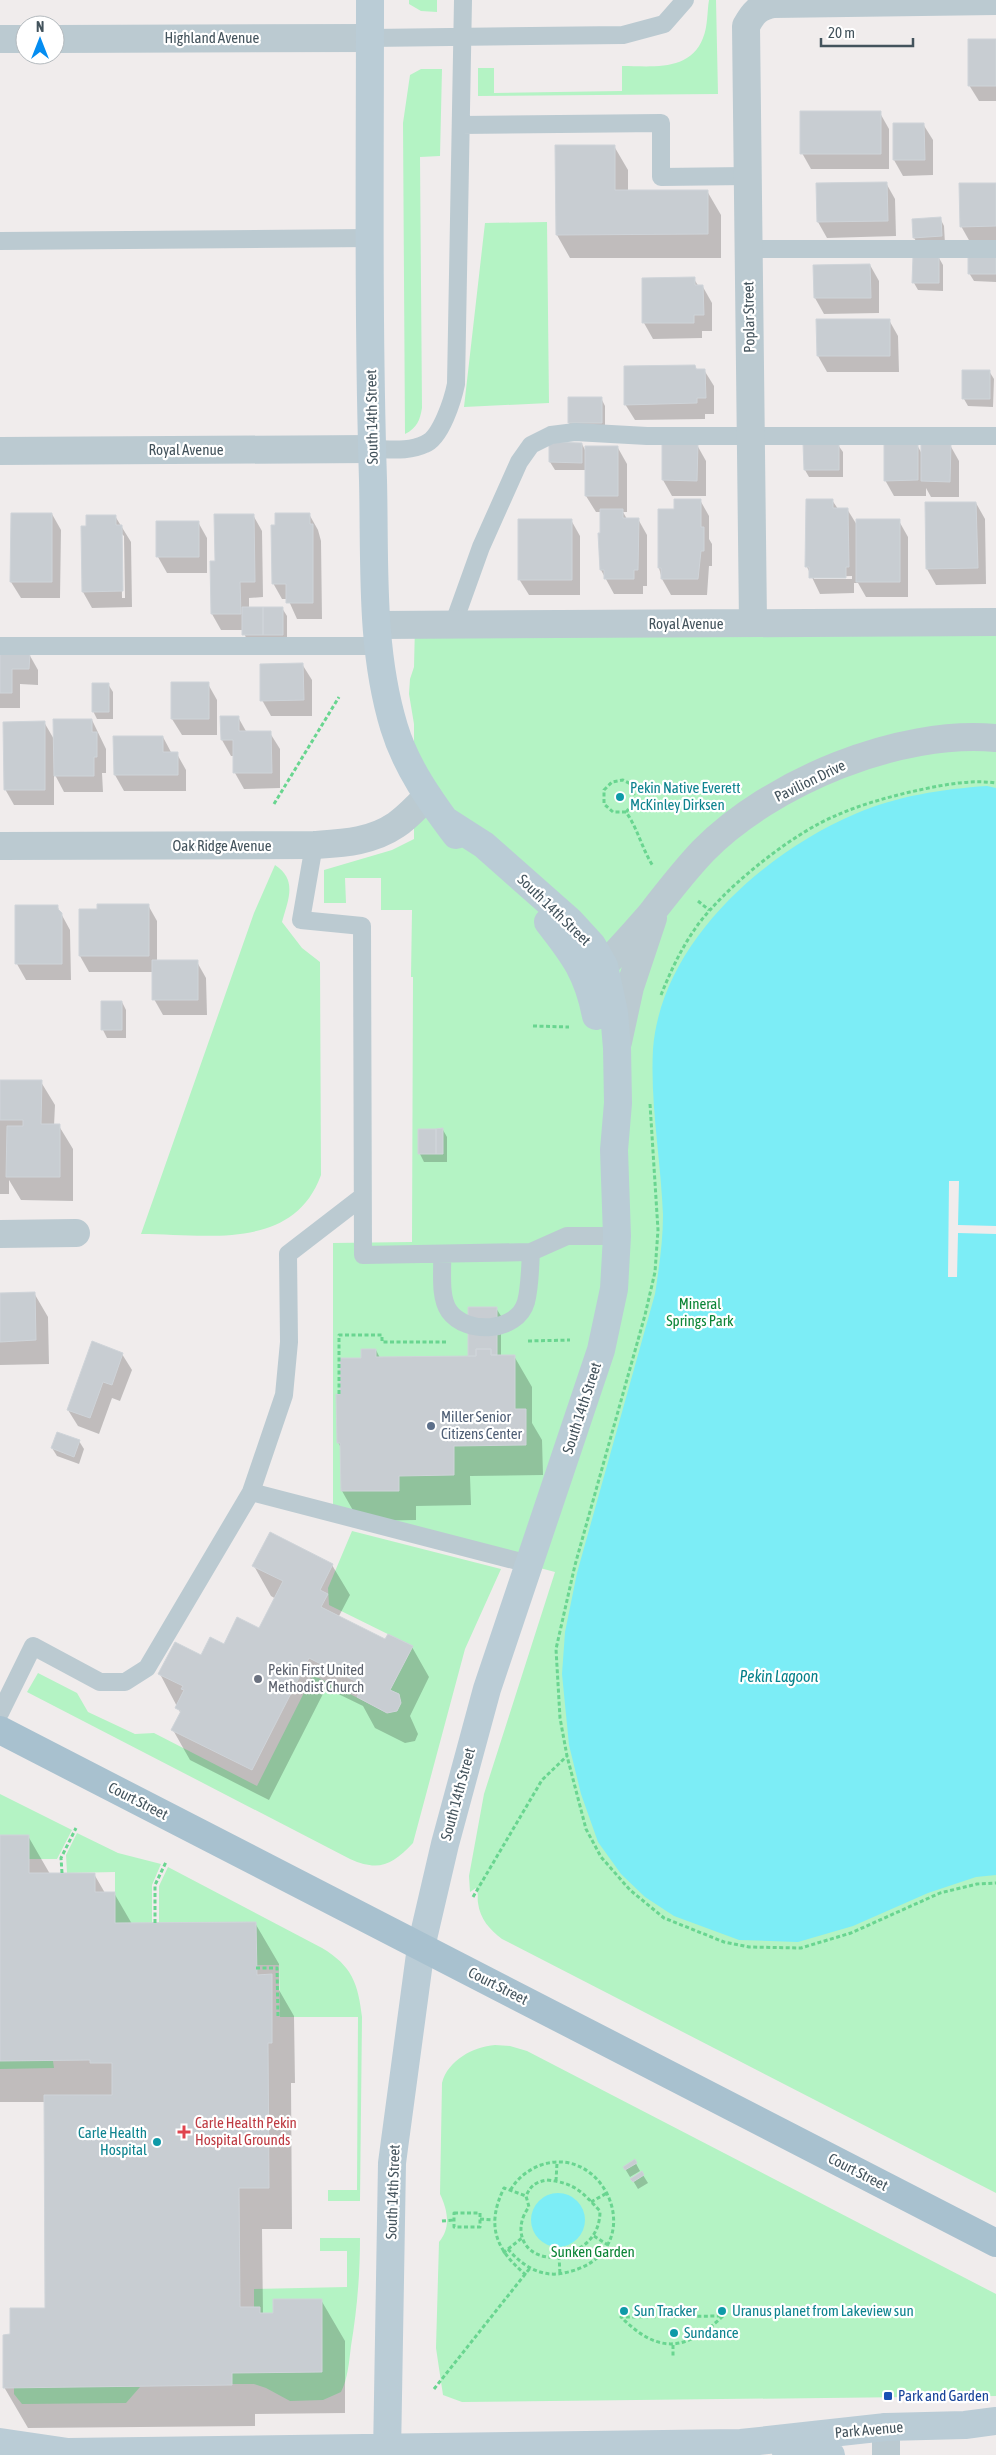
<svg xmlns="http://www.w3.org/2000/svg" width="996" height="2455" font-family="'Asap Condensed',sans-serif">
  <rect width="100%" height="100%" fill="#f0ecec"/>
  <path fill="#b4f3c4" d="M409 0H437V12L421 11 409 4Z
    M709 0H716L718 94 478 96V68H494V93L622 91V66C651 66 690 72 703 38 708 26 707 12 709 0Z
    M421 69H442L440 156 420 157 422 408C420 420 417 428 405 434L403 123 410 75Z
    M547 222 549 403 464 407 485 223Z
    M996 623V2193L502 1939C490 1930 480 1919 478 1903 477 1897 479 1894 476 1888L470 1892 469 1876 484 1794 555 1572 333 1513V1243L412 1242 413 977H411L412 910H381V878H345L346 903H324V870L392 850 414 839V724L409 694 410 679 414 667 415 625Z
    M275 865C298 880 288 900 282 922L302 948 320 962 321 1175C293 1252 205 1234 141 1234L254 913Z
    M352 1531 501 1569 465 1649 413 1843C392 1865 379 1872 350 1859L27 1692 38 1673 77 1693 88 1712 135 1734 154 1733 257 1786 313 1675 387 1713 397 1711 401 1703 399 1694 390 1690 412 1646 329 1605 328 1588Z
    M0 1794 72 1830 57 1859H29L28 1835H0Z
    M77 1833 118 1853 161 1864 152 1885V1923H115V1872L67 1873 66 1855Z
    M168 1867 322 1948C352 1966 358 1983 362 2017L360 2201H328V2190H357L358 2017H280L279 1965H256V1922L159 1923V1886Z
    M495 2045 510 2046 527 2051 996 2294V2396L462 2402 443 2395 436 2348 439 2242C451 2228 448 2211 440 2194L442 2083C448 2060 473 2047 495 2045Z
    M0 2061H53L54 2068 0 2069Z
    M320 2238H360C360 2275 357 2310 351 2346 349 2362 348 2378 341 2392L323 2400 290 2401 266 2388 254 2384H232V2373L322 2372V2299H273V2313H260V2307H254V2289L347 2287V2251H320Z
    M14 2387H140L126 2403 22 2404 14 2394Z"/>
  <path fill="#7cedf6" d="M987 786 996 788V1875L976 1877 928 1893 853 1926 798 1942 739 1940 674 1916 645 1897 621 1874 598 1842 581 1794 569 1745 562 1674 565 1632 577 1573 655 1294C659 1268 663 1241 663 1215 661 1160 650 1104 653 1049 661 944 763 853 855 814 896 796 943 789 987 786Z
    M531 2220a27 27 0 1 1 54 0a27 27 0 1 1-54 0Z"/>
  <path fill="#f0ecec" d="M949 1181H959L958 1225 996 1226V1234L958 1233 957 1277H948Z"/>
  <path fill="#0003" fill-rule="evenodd" d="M996 40V101H979L969 85Z
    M880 113 889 129V169H811L802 153Z
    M923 124 933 140V175L903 176 894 160Z
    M614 146 628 170V191H707L721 215V258H570L557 235Z
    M886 183 895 199 896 236 827 238 818 222Z
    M996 184V242H970L961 226Z
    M940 218 944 226 945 244 919 245 914 238Z
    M939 258 943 265V291L918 290 914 283Z
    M996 258V282L974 281 969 273Z
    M870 265 879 281V313L824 314 815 298Z
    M694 279 699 287H703L712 303V331H702V338L653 339 644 323Z
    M817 320H889L898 336 899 372H827L818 356Z
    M695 366 697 370H704L714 386V414H705V419L635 420 625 404Z
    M989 371 994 379 993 407 968 406 964 399Z
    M601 398 605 406V430H573L569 423Z
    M582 444 586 452 618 448 627 464V512H623L627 519H638L647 535V586H643V594H614L601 570 599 554 601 512H596L586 496V470H555L550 462Z
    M697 445 706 461V496H672L663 480Z
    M838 445 843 452V477H809L805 470Z
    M917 445 922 454 950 445 959 461V497H931L926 488V496H894L885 480Z
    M700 500 709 516V539L712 544V566H709L707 595H671L662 579 659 568Z
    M808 500H832L838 509H847L857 525 899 521 908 537V597H866L858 583H854V593L820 594 807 567ZM852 576V579H814V577Z
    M976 503 985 519 986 584 936 585 927 569Z
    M52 514 61 530 60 598H21L11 582Z
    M309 514 318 530 321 541 322 619H297L288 599H282L273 583 276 526Z
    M253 515 262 531 263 597 249 598V608H282L287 616V642L248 643 243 630H221L212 614 211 562H216Z
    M115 516 131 542 132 607 92 608 83 592ZM121 533 124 536 125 598H122Z
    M571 520 580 536V595H529L519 579Z
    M198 522 207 538V573H167L158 557Z
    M0 654H29L38 670V685L20 684V708H0Z
    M302 664 312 680V716H271L262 700Z
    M108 684 113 692V719H97L93 711Z
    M208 684 217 700V735H182L172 719Z
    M238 717 247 733H270L280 749V788L244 789 235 773 234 756H231L222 740Z
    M92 720 106 749V773H102L103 792H64L54 773V805H14L5 789 44 722 55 741Z
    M115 737H163L172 754H177L186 770V791H124L115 775Z
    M148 905 157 921V962H197L206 978 207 1015H163L154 999 153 972H89L80 956 99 910Z
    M17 906H57L70 930 71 980H26L17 964Z
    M122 1002 126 1010V1038H107L103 1030Z
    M0 1081 41 1082 55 1105 54 1126H59L73 1149V1201L21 1200 9 1180V1194H0Z
    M420 1130H443L447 1137V1162H424L420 1154Z
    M34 1293 48 1317 49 1364 0 1365V1294Z
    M496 1308 501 1316V1356H514L532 1387V1423L542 1440 543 1475 470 1476 471 1505 416 1506V1520L359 1521 342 1491 341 1448 338 1442 341 1395 362 1359 376 1350 380 1358 471 1357 470 1356Z
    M122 1354 132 1370 120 1401 112 1398 99 1434 78 1426 68 1410Z
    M79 1441 84 1449 79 1464 57 1456 52 1448Z
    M332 1565 350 1595 339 1616 341 1618 386 1641 412 1647 429 1677 410 1716 418 1734 415 1741 405 1743 375 1728 363 1706 326 1688 269 1800 190 1760 173 1730 181 1714 160 1674 259 1630 276 1599 271 1596 254 1566Z
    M0 1836H28L50 1874H94L105 1893H114L132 1924 255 1923 279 1964V1990L294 2016 295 2083H291L292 2229H262L263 2315H274L321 2300 345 2341V2413L255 2414V2426L28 2428 4 2387 11 2336 47 2309 45 2102H0Z
    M634 2160 640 2171 630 2177 624 2167Z
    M643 2175 648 2183 638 2189 632 2179Z"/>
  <path fill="#c8cdd2" stroke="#cfd4d9" d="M968 39H996V86H968Z
    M800 111H881V154H800Z
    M893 123H924L925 160H893Z
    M555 145H615V190H708V234L556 235Z
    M887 182 888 221 817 222 816 183Z
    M959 183H996V226L960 227Z
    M941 217 942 236 913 238 912 219Z
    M913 256H939V283H912Z
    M968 256H996V274H968Z
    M870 264 871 298H814L813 265Z
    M695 277V285H703L704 315H694V323H642V278Z
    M816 319H890V356H817Z
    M695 365 696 369H705L706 398H697V403L624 405V366Z
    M962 370H990V399H962Z
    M568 397H602V423H568Z
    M549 442 582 443V463L549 462Z
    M662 443H698L697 481 662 480Z
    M803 443H839V470H804Z
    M921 443 951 444 950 482 921 481Z
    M884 444H918V480L884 481Z
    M585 446H618V496H585Z
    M674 499H701V527H704V551H701L698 579H661V568H658V509H674Z
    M806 499H833V508H848L849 567H846V578H809V567H805Z
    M925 502H976L978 568 926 569Z
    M600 509H623V518H639L638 570H634V579H604V570H600L598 533H600Z
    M11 513H52V582H10Z
    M275 513H310V524H313V603H286V584H272L271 525H275Z
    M214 514H254L255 582H240L241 614H211L210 561H215Z
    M86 515H116V525H122L123 591 82 592 81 526H86Z
    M518 519H572V580H518Z
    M856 519H900V582H856Z
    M156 521H199V557H156Z
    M242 607H263V635H242Z
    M263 607H283V635H263Z
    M0 652 30 653 29 669H12V693H0Z
    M303 663 304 700 260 701V664Z
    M171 682H209V719H171Z
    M92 683H109V712H92Z
    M220 716H239V731H271L272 773H233V740H221Z
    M53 719H92V732H97V757H94V776H54Z
    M45 721V790H4L3 722Z
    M113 736H163V752H178V775H114Z
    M97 904H149V956H79V909H97Z
    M15 905H58V909L62 913V964H15Z
    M152 960H198V1000H152Z
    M101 1001H122V1030H101Z
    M0 1080H42L41 1124H60V1177H6L7 1126H23V1120H0Z
    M443 1128V1154H436V1129Z
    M418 1129H436V1154H418Z
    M35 1292 36 1340 0 1342V1293Z
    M468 1307H497V1355H491V1349H476V1356H468Z
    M92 1341 123 1353 112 1385 103 1382 90 1418 67 1410Z
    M361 1349H376V1357L476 1356V1349H491V1355H515V1409H526V1445L454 1446V1475L399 1476V1491H341L340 1443H337L336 1394H340V1358H361Z
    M57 1432 80 1440 74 1457 51 1448Z
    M270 1532 333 1564 320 1590 328 1594 321 1607 385 1639 388 1634 413 1646 390 1690 399 1694 401 1703 397 1711 387 1713 357 1697 363 1685 309 1658 252 1770 171 1730 181 1711 175 1708 184 1690 181 1689 183 1686 158 1674 175 1642 201 1655 210 1637 224 1644 237 1617 259 1628 283 1581 252 1566Z
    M0 1835H29V1873H95V1892H115V1923L256 1922 257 1975 272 1974V2043H268L269 2188H239L240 2307H260V2313H273V2299H322V2372L232 2373V2385L3 2388V2335L10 2334V2308H45L44 2095H112V2063H90V2060L0 2061Z
    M635 2159 637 2163 625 2170 623 2167Z
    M642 2171 644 2175 633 2182 630 2179Z"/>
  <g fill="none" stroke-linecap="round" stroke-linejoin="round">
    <path stroke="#69d590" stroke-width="3" stroke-dasharray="4 2.5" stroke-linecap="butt" d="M274 804 339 697
      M626 812H613L604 804V790L612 782 623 780 631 784C636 797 635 802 626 812 638 829 642 849 653 866
      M698 901 709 910
      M661 995C673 965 688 934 710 910 740 876 796 832 837 815 860 805 885 798 910 792 938 786 967 779 996 783
      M533 1026 569 1027
      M650 1104 658 1230 655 1272 645 1315 575 1565 556 1649 560 1718 567 1756 586 1829 601 1857 630 1890 664 1918 724 1942 749 1947 801 1948 851 1933 940 1893 977 1884 996 1883
      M528 1341 570 1340
      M339 1394V1335H382V1342H447
      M62 1873 61 1858 76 1828
      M473 1897 542 1780 567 1756
      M155 1923V1885L166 1862
      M256 1968H277L278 2017
      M547 2180C575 2183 581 2191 600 2211 600 2235 585 2249 563 2255 558 2256 552 2258 547 2257 520 2253 514 2226 529 2207L526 2196C531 2185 536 2182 547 2180Z
      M556 2181 557 2163
      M591 2202 607 2193
      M454 2213H480V2227H454Z
      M480 2219 493 2220
      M442 2221 454 2220
      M594 2236 608 2245
      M508 2249C522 2266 542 2278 564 2273 653 2255 608 2142 541 2165 528 2170 517 2178 510 2191
      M503 2253 522 2238
      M559 2256 560 2274
      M526 2275C495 2249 486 2225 504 2188L526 2196
      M723 2316C686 2351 659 2355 621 2317Z
      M673 2345V2356
      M434 2389 530 2268"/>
    <path stroke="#bbcad1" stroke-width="18" d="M370 38 623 35 664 24 685 0
      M461 125 661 123V177L747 176
      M0 241 371 238
      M748 249H996
      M372 449C389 449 409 452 425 444 441 438 453 399 456 384L463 0
      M453 625 481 547 519 462 531 445 551 435 575 432 647 436H996
      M0 646H379
      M314 845 301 920 362 926 363 1255 531 1252 567 1236H617
      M442 1254C443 1271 439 1296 449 1311 466 1335 517 1333 526 1302 530 1287 530 1268 531 1252
      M251 1492 529 1564
      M0 1713 33 1646 100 1682H125L147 1668 251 1492 284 1395 289 1342 288 1254 362 1197"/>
    <path stroke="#bbcad1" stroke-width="28" d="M0 39H25
      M55 39 370 38
      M0 451 372 449
      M753 623 746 26C753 13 758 7 773 4L996 1
      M377 625 996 622
      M0 846 314 845C343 843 371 842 396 825 408 817 418 805 428 796
      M588 982C609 961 630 938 650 915 667 893 684 871 703 851 771 782 899 729 996 738
      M618 1042 630 987 653 918
      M0 1234 76 1233
      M886 2455V2427"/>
    <path stroke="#baccd6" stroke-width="28" d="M370 0C370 160 368 320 373 480 375 562 370 648 394 727 406 767 431 802 456 835
      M548 922C574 955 588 974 596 1016
      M0 2442 68 2452 741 2443 886 2427 965 2425 996 2421
      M785 2449 831 2455
      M387 2455 392 2163 421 1947 445 1844 487 1689 601 1350 614 1289 617 1236 614 1150 618 1103 617 1048 614 1013 604 966 592 945 570 921 484 845 445 820"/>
    <path stroke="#a8c1cf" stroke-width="28" d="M0 1730 996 2243"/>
  </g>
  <g fill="#0f9aa8" stroke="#fff" stroke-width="2">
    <circle cx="620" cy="797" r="5"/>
    <circle cx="157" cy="2142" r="5"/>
    <circle cx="624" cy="2311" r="5"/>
    <circle cx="722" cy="2311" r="5"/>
    <circle cx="674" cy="2333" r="5"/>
  </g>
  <circle fill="#5c6f8a" stroke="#fff" stroke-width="2" cx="431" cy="1426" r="5"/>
  <circle fill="#6b7280" stroke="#fff" stroke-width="2" cx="258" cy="1679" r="5"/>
  <path fill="#e0444e" stroke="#fff" stroke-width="2" d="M181.5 2124.5h5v5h5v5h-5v5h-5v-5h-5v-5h5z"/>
  <rect fill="#1a4fb4" stroke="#fff" stroke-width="2" x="883" y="2391" width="10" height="10" rx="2.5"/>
  <g text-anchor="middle" stroke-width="4.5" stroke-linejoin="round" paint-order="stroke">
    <g font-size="15" fill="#43535c" stroke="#fff">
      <text x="212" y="43">Highland Avenue</text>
      <text transform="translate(749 317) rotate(-91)" y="5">Poplar Street</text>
      <text transform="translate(372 417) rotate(-91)" y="5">South 14th Street</text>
      <text x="186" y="455">Royal Avenue</text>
      <text x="686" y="629">Royal Avenue</text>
      <text transform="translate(810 781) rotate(-26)" y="5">Pavilion Drive</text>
      <text x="222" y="851">Oak Ridge Avenue</text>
      <text transform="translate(554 910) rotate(44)" y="5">South 14th Street</text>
      <text transform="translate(582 1408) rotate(-72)" y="5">South 14th Street</text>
      <text transform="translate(458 1794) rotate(-75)" y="5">South 14th Street</text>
      <text transform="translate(138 1801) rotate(27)" y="5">Court Street</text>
      <text transform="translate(498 1986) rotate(27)" y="5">Court Street</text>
      <text transform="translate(858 2172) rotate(27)" y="5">Court Street</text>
      <text transform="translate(393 2192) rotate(-88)" y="5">South 14th Street</text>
      <text transform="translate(869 2430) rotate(-5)" y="5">Park Avenue</text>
    </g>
    <g font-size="15" fill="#0d838f" stroke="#fff" text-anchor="start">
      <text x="630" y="793">Pekin Native Everett<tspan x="630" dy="17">McKinley Dirksen</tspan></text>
      <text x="147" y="2138" text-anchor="end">Carle Health<tspan x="147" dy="17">Hospital</tspan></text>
      <text x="634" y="2316">Sun Tracker</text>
      <text x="732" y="2316">Uranus planet from Lakeview sun</text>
      <text x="684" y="2338">Sundance</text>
    </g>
    <g font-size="15" fill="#0c8537" stroke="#fff">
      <text x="700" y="1309">Mineral<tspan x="700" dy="17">Springs Park</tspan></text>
      <text x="593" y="2257">Sunken Garden</text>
    </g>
    <g font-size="15" fill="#4e5e75" stroke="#fff" text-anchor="start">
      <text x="441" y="1422">Miller Senior<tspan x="441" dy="17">Citizens Center</tspan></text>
    </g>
    <g font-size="15" fill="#5b616d" stroke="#fff" text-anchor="start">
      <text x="268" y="1675">Pekin First United<tspan x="268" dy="17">Methodist Church</tspan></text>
    </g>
    <g font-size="15" fill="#be3a42" stroke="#fff" text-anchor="start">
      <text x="195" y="2128">Carle Health Pekin<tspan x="195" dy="17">Hospital Grounds</tspan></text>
    </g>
    <g font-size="15" fill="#164399" stroke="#fff" text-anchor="start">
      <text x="898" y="2401">Park and Garden</text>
    </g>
    <g font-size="16" font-style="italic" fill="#04808a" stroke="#fff">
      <text x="779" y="1682">Pekin Lagoon</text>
    </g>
  </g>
  <g transform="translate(40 40)"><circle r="24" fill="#ffffff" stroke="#b4babe"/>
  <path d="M0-4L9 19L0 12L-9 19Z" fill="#048df1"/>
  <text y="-8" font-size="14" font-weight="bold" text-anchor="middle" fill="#43535c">N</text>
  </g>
  <path d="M821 38v8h92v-8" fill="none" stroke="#43535c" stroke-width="2.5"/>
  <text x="828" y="38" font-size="15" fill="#43535c" stroke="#ffffff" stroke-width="4" paint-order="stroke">20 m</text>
</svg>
